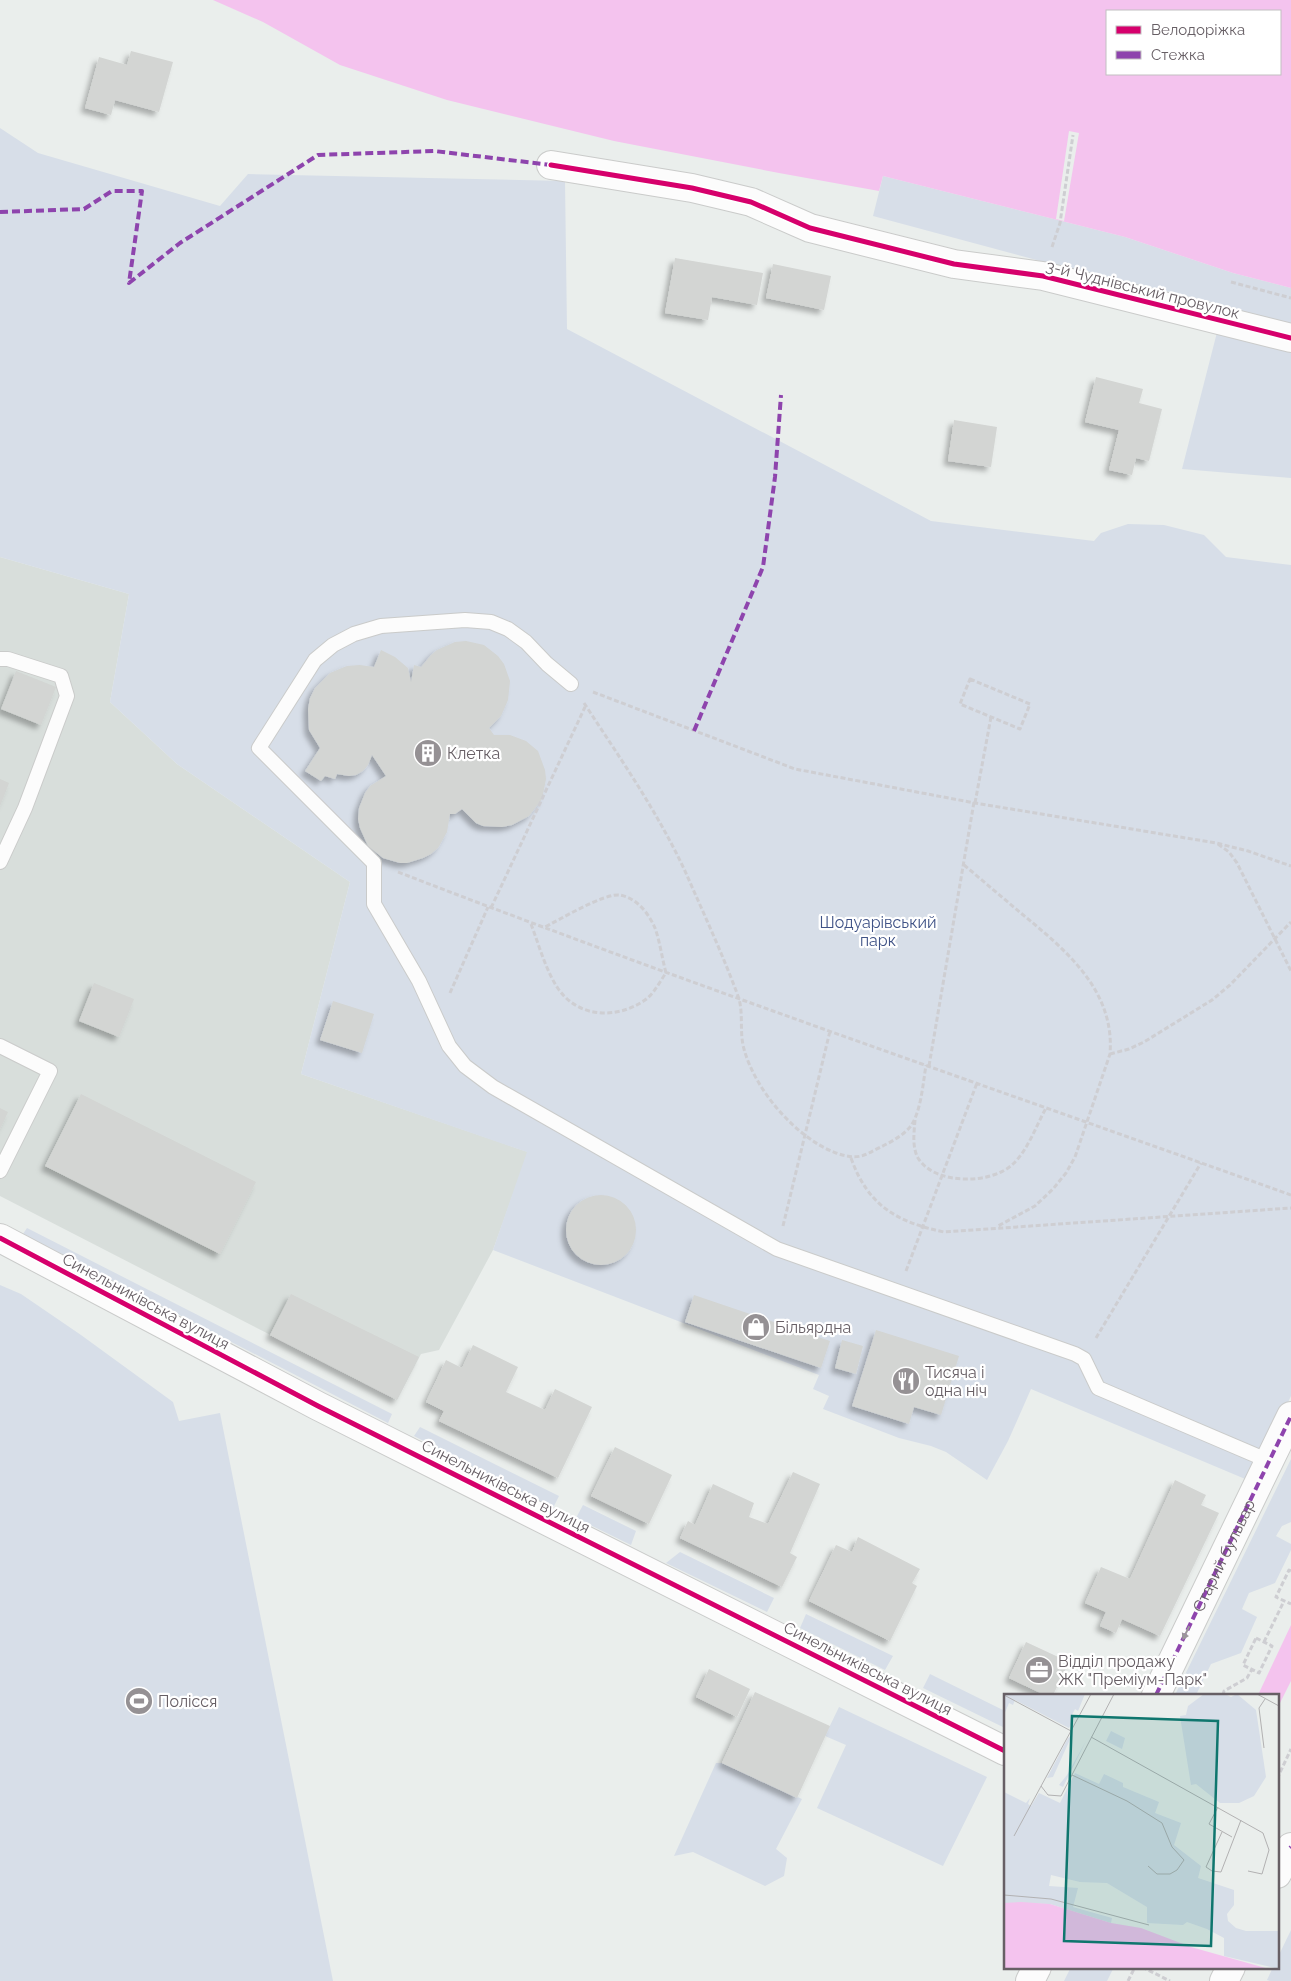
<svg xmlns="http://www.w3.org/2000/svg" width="1291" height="1981" font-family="Raleway,sans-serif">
  <defs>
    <filter id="shadow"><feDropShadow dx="-4.5" dy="4.5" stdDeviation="2.5" flood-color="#0004"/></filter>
  </defs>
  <rect width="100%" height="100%" fill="#eaeeec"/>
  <path fill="#d8dedb" d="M0 557 129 594 110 702 177 764 350 882 301 1074 528 1152 493 1250 439 1350 421 1354 397 1400 0 1196Z"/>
  <path fill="#d7dee8" d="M0 128 38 153 220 206 248 174 565 181 567 329 931 521 1094 541 1101 533 1128 524 1164 525 1204 535 1226 557 1291 565V1396L1250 1481 1031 1389 1008 1441 987 1480 946 1452 931 1446 899 1438 823 1409 829 1396 813 1389 819 1375 493 1250 527 1152 301 1074 350 882 177 764 110 702 129 594 0 557Z
    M883 176 1125 237 1233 273 1291 288V478L1182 469 1224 305 1044 262 873 216Z
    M27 1228 392 1414 388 1423 23 1234Z
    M0 1285 21 1294 81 1335 173 1402 179 1421 220 1413 333 1981H0Z
    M420 1427 559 1496 553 1508 414 1436Z
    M1291 1459V1522L1282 1526 1276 1536 1291 1544V1550L1275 1583 1249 1593 1242 1609 1257 1617 1241 1653 1211 1664 1196 1695H1175Z
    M583 1505 636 1531 631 1545 576 1518Z
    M680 1552 774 1598 767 1612 666 1563Z
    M806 1614 893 1656 885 1670 800 1628Z
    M930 1674 1005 1711V1728L923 1688Z
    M839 1707 987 1777 943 1866 817 1808 846 1745 825 1736Z
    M716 1763H722L802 1799 776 1849 787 1858 784 1876 765 1886 693 1852 674 1856Z
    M1291 1930V1981H1270L1267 1980 1273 1967H1277V1959Z
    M1071 1967H1114L1107 1981H1064Z"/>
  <path fill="#f4c3ee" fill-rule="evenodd" d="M213 0H1291V288L1233 273 1125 237 883 176 879 191 779 173 614 141 447 100 340 65 263 22ZM1107 11H1280V74H1107Z
    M1291 1625V1681L1277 1709V1695H1258Z"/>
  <path fill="#eaeeec" d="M1069 131 1079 133 1064 221 1056 219Z"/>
  <path fill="#d3d5d3" filter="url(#shadow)" d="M131 51 173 62 159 112 115 100 111 115 85 108 99 57 127 65Z
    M675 258 763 273 757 305 712 297 708 320 665 313Z
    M773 264 831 276 824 310 766 298Z
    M1096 377 1143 389 1139 403 1162 409 1149 461 1136 458 1132 475 1109 470 1119 430 1085 422Z
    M954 420 997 427 991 467 948 461Z
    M466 641 484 645 498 656 504 664 510 681 508 700 501 716 489 728 494 735H510L526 741 538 751 545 770 546 779 542 799 529 816 512 825 502 827 483 826 476 823 462 809 455 814H450L447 832 438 848 431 854 423 858 407 863H400L383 858 368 846 360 828 358 819 359 808 365 793 370 786 386 776 372 755 368 765 363 771 356 775 349 776 337 774 335 779 325 776 321 781 305 771 320 748 309 730 308 709 310 698 315 688 330 673 347 666 360 665 374 667 381 650 395 657 408 668 411 682 414 665 421 667 431 655 437 650 455 642Z
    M16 671 56 687 41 725 1 709Z
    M0 779 9 783 0 806Z
    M94 983 134 999 119 1037 79 1021Z
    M333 1001 374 1014 362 1053 320 1040Z
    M81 1094 256 1182 220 1254 45 1166Z
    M0 1108 8 1112 0 1129Z
    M566 1230a35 35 0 1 1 70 0a35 35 0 1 1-70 0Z
    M291 1294 419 1357 397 1400 270 1335Z
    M694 1295 830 1341 821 1368 685 1322Z
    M876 1330 959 1356 941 1415 914 1407 909 1424 852 1406Z
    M842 1340 863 1346 856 1374 835 1368Z
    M473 1345 518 1367 506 1392 545 1410 555 1389 592 1407 558 1478 439 1421 444 1411 426 1402 446 1360 462 1368Z
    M615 1447 672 1475 649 1524 591 1496Z
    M793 1472 820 1484 790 1553 797 1557 782 1587 680 1538 688 1521 695 1525 713 1484 754 1503 749 1517 768 1524Z
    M1175 1480 1206 1495 1201 1505 1219 1513 1160 1636 1122 1619 1116 1633 1100 1626 1106 1612 1085 1603 1101 1567 1130 1579Z
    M858 1537 920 1569 912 1583 917 1586 890 1641 809 1601 836 1545 852 1552Z
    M1026 1642 1069 1662 1053 1695H1045L1009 1678Z
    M709 1669 750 1689 737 1717 696 1697Z
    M755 1692 830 1726 797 1798 722 1763Z"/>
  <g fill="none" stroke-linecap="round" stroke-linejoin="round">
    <defs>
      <path id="lane" d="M0 659H8L61 676 67 696 25 808 0 862
        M571 684 547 664 526 642 508 629 491 622 465 620 381 626 354 634 333 645 315 660 259 748 374 863V904L419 981 449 1046 465 1066 493 1087 777 1249 1075 1354 1084 1359 1098 1388 1269 1461
        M0 1046 50 1071 0 1171"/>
      <g id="street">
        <path d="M551 165 692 188 751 202 810 228 954 264 1043 276 1291 338"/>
        <path d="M0 1238 318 1406 1005 1751"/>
        <path id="s1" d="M1156 1695 1291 1416"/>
        <path d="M1277 1874 1291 1847"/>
        <path d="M1030 1981 1037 1967"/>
        <path d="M1224 1981 1231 1967"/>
      </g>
    </defs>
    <use href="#lane" stroke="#cacbca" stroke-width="16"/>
    <use href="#street" stroke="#cacbca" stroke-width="30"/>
    <path stroke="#ceced2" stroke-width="3" stroke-dasharray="5 2.5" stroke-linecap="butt" d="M1052 247 1060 223 1073 135
      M1231 282 1291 298
      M970 679 1030 704 1020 729 960 704Z
      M593 692 795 769 975 803 1216 843 1248 851 1291 866
      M584 703C620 758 657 811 685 871 703 912 723 955 738 996 744 1012 739 1032 744 1049 755 1090 796 1138 836 1153 848 1157 858 1159 869 1153 882 1146 900 1139 910 1127 921 1113 923 1083 926 1065
      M975 803 991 717
      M1218 844 1229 852 1237 863 1291 971
      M964 865C983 881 1003 898 1022 914 1067 951 1115 991 1110 1054L1075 1157 1066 1173 1053 1189 1035 1206 998 1226
      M398 872C693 986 993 1088 1291 1195
      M491 908 585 707
      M531 924C539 945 545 968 557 987 577 1018 616 1020 645 1000 654 994 660 981 666 973 662 958 660 942 655 928 649 914 637 898 620 895 604 893 559 920 543 928
      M450 993 488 907
      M1110 1054 1129 1049 1144 1042 1212 1000 1230 985 1291 922
      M929 1066 974 802
      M915 1120C914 1133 912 1147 918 1158 934 1185 991 1185 1013 1164 1028 1150 1036 1126 1046 1108
      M851 1158C868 1206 897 1222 944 1232L1291 1208
      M783 1226 830 1031
      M906 1271 977 1083
      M1096 1338 1201 1163
      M1291 1571 1289 1570 1276 1597 1291 1604
      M1256 1638 1272 1646 1259 1673 1243 1665Z
      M1264 1642 1284 1601
      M1223 1695 1224 1691 1247 1678 1252 1669
      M1277 1779 1291 1749
      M1142 1967 1170 1981
      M1128 1981 1135 1967"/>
    <use href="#lane" stroke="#fcfcfc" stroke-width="14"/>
    <use href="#street" stroke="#fcfcfc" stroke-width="28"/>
    <path stroke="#8e44ad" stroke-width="4" stroke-dasharray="8 4" stroke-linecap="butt" d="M0 212 84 209 112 191H142L129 283 180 243 318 155 434 151 551 165
      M694 731 763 567 775 477 781 395
      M1156 1695 1291 1416
      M1290 1848 1291 1847"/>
    <defs>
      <path id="cycleway" d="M551 165 692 188 751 202 810 228 954 264 1043 276 1291 338
        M0 1238 318 1406 1005 1751"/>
    </defs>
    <use href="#cycleway" stroke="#fff" stroke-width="8"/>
    <use href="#cycleway" stroke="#d6006c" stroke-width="5"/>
  </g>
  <defs><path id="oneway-solid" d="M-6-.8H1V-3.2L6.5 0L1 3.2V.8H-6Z" transform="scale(1.25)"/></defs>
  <use fill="#9b969a" href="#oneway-solid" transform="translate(1186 1633) rotate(116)"/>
  <defs>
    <symbol id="building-disc" viewBox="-11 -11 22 22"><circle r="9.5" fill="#959194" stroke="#fff"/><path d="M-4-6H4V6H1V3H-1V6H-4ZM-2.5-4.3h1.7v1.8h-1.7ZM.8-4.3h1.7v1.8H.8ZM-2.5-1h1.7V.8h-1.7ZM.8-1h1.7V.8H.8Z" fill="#fff"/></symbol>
    <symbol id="shop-disc" viewBox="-11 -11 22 22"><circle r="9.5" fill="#959194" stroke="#fff"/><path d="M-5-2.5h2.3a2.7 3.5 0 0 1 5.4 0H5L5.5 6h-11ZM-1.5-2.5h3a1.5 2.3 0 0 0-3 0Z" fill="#fff"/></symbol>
    <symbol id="restaurant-disc" viewBox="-11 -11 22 22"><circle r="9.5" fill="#959194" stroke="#fff"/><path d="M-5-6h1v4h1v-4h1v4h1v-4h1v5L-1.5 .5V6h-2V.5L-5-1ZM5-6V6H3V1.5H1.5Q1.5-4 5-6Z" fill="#fff"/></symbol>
    <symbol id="office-disc" viewBox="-11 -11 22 22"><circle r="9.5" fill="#959194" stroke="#fff"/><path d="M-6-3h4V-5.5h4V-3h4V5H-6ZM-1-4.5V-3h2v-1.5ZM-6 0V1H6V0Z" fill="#fff"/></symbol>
    <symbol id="stadium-disc" viewBox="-11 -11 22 22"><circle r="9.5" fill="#959194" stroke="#fff"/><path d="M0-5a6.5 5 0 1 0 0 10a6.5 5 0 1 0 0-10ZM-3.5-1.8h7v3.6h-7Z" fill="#fff"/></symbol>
  </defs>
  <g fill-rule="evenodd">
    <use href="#building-disc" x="412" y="737" width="32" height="32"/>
    <use href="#shop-disc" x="740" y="1311" width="32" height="32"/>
    <use href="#restaurant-disc" x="890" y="1365" width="32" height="32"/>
    <use href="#office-disc" x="1023" y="1654" width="32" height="32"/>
    <use href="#stadium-disc" x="123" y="1685" width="32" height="32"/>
  </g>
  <g text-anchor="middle" stroke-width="4.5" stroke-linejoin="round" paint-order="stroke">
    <g font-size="16" fill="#675f65" stroke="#fff">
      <text transform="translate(1143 289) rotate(14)" y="6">3-й Чуднівський провулок</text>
      <text transform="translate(146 1301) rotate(28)" y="6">Синельниківська вулиця</text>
      <text transform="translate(506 1486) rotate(27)" y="6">Синельниківська вулиця</text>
      <text dy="6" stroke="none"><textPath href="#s1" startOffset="155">Старий бульвар</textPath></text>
      <text transform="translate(868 1668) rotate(27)" y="6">Синельниківська вулиця</text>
    </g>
    <g font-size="16" fill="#675f65" stroke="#fff" text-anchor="start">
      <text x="447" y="759">Клетка</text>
      <text x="775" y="1333">Більярдна</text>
      <text x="925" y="1378">Тисяча і<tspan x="925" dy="18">одна ніч</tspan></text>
      <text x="1058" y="1667">Відділ продажу<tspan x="1058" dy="18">ЖК "Преміум-Парк"</tspan></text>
      <text x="158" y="1707">Полісся</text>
    </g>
    <g font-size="16" fill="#3f5286" stroke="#fff">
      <text x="878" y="928">Шодуарівський<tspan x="878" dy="18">парк</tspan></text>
    </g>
  </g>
  <g transform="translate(1004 1694)">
    <rect width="275" height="275" fill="#eaeeec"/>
    <path d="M0 0H81L74 17 71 15 68 21 71 22 65 34 11 6 9 11 5 9 0 21ZM200 0H221L227 3 233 0 252 16 262 83 250 102 235 109H216L192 90 187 91 176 22 182 21 184 12ZM107 37 121 44 118 55 102 47ZM68 41 49 83 43 84 64 44ZM82 47 59 93 55 91 63 81ZM71 79 95 90 100 80 119 89V93L155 108 151 119 177 129 170 151 197 172 194 184 230 196V211L223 220 224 227 232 234 242 237H275V275L220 262V244L203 235 183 228 179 231 143 229V213L103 189 76 188 47 181 45 192 74 194 69 213 108 224 107 229 46 210 0 209V98L22 109 26 104 24 110 27 112 35 99 56 109Z" fill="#d7dee8"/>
    <path d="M17 208 46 210 107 229 137 234 187 253 265 275H0V209Z" fill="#f4c3ee"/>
    <path fill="none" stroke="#b2b1b2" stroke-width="1" d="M253 0 275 12M0 1 67 37M87 43 259 139 265 156 258 180 244 177M260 54 255 14 261 5M68 81 123 107 158 129 168 153 180 166 173 176 166 180H153L144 172M37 92 44 101 57 102 110 0M214 113 205 130 228 143M218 138 202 173 208 177 217 178 237 126M10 142 87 0M0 201 47 205 145 231"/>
    <path fill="#0f766e" fill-opacity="0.15" stroke="#0f766e" stroke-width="2.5" d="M68 22 214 27 207 252 60 247Z"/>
    <rect width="275" height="275" fill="none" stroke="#675f65" stroke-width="2.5"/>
  </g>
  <rect x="1106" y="10" width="175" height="65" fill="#ffffff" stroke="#c2bfc1"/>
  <rect x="1116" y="26" width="25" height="8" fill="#d6006c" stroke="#c2bfc1"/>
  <text x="1151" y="35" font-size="15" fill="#675f65">Велодоріжка</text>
  <rect x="1116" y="51" width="25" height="8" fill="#8e44ad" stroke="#c2bfc1"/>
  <text x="1151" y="60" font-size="15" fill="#675f65">Стежка</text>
</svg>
